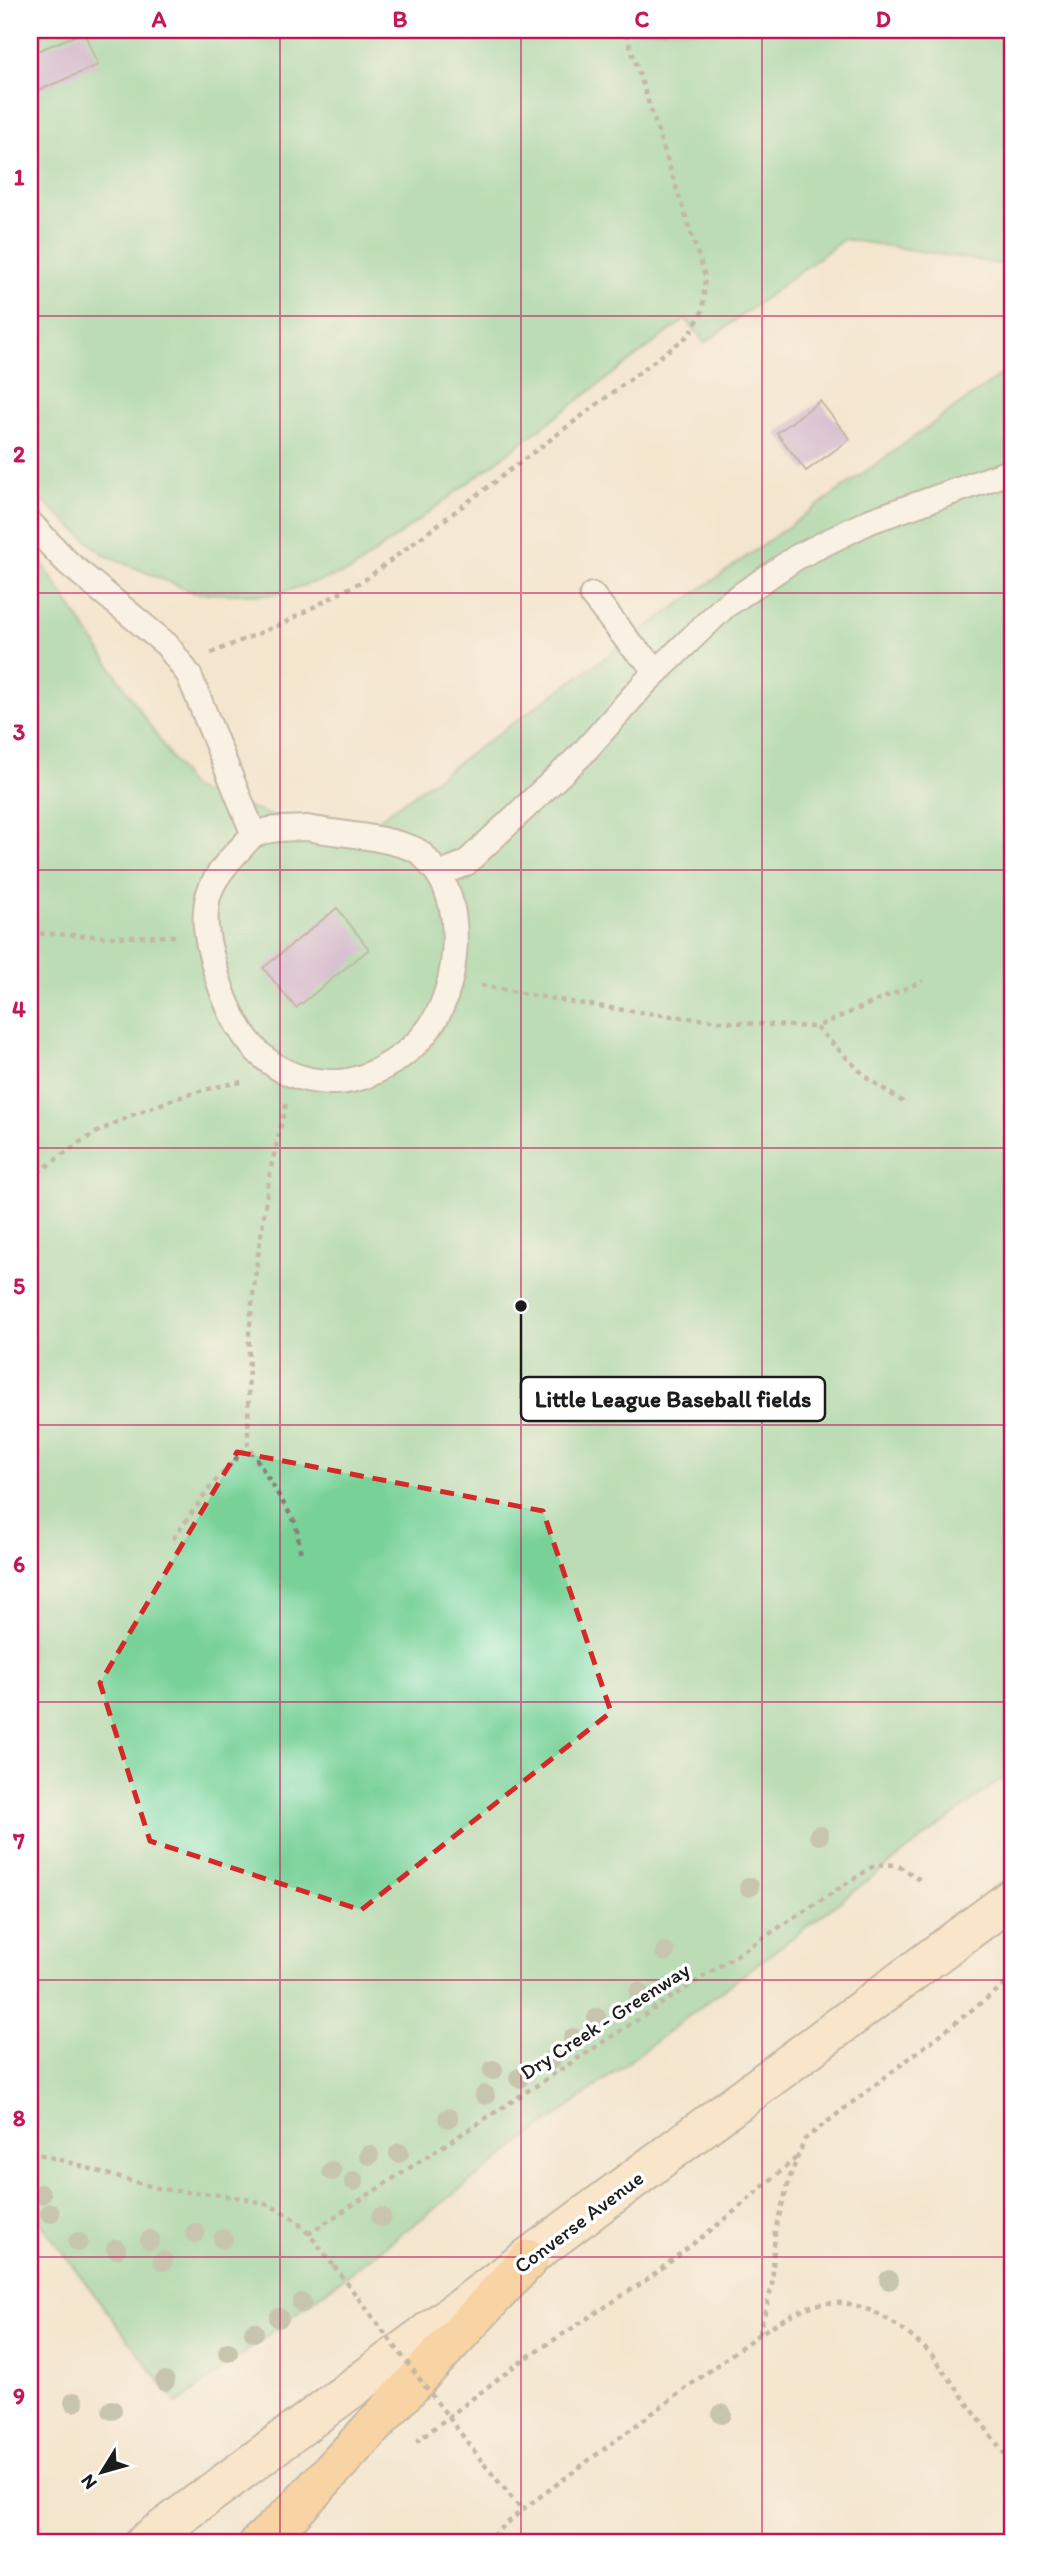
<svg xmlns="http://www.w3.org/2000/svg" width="1042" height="2573" font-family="Itim,sans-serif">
  <rect width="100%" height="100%" fill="#fff"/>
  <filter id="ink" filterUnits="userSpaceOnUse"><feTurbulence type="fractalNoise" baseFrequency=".0143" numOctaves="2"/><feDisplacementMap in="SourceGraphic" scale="14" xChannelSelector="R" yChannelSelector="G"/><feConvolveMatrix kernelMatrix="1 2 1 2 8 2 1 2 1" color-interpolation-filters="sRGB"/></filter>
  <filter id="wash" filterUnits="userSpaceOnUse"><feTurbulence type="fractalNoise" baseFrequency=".00686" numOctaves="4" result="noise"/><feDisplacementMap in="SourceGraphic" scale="28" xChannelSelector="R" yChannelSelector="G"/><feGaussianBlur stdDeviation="1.57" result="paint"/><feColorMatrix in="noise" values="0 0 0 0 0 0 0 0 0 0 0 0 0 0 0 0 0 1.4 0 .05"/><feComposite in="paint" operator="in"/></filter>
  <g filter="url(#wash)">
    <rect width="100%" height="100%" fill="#f4e5ce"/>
    <path fill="#78d197" stroke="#4a765a" stroke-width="2" d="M30 30H1012V266L844 239 705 343 686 319 351 571 273 595 195 593 104 555 30 490Z
      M1012 367V1771L177 2404 30 2209V545L192 789 348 841Z"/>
    <g id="blocks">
      <path fill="#b794d3" d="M84 32 98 65 30 94V54Z
        M820 401 850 439 806 471 777 433Z
        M337 908 369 949 296 1008 263 968Z"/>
    </g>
  </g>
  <g filter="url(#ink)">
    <use href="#blocks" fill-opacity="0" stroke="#888075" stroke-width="2"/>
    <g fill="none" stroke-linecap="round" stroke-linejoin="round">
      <defs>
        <path id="service" d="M30 523 68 563 167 645 189 675 254 835
          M592 595 632 646 658 670
          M307 828C338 834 388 837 416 850 422 853 427 860 431 865 466 901 459 984 432 1024 413 1054 367 1084 330 1082 260 1080 230 1025 214 965 208 944 203 924 207 902 209 884 224 866 236 853 242 848 248 838 255 835 270 827 290 829 307 828Z
          M440 874 466 863 583 753 644 684 725 606 797 557 870 521 1012 471"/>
        <path id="secondary" d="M144 2543 1012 1898"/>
        <path id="primary" d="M259 2543 294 2511 529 2259"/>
      </defs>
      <use href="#service" stroke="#888075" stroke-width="28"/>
      <use href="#secondary" stroke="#888075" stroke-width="42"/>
      <use href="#primary" stroke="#888075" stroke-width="42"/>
      <path stroke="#888075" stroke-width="4.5" stroke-dasharray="5 5" stroke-linecap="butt" d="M211 653 284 623 366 579 690 334 703 310 705 276 625 30
        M30 933 111 937 177 936
        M481 985C592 1008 703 1023 816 1027
        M903 1102 865 1076 816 1027 923 981
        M286 1104 270 1172 256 1270 249 1333 248 1445 296 1524 301 1555
        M30 1179C49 1165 67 1150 87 1138 127 1114 197 1088 243 1082
        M173 1539 212 1485 248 1445
        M30 2152C73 2162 115 2178 158 2188 203 2197 253 2190 292 2218 309 2231 321 2250 334 2266
        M308 2234 872 1867C898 1860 901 1868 922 1881
        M759 2334 772 2286 775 2230 791 2174 805 2139 1012 1979
        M416 2442 520 2362 645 2281 729 2216 797 2157
        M484 2464 522 2510
        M485 2543 522 2510 759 2334C776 2324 793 2312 812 2306 859 2292 900 2325 932 2355L1012 2464"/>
      <use href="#service" stroke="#fff" stroke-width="24"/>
      <use href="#secondary" stroke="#fee5c5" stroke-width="38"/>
      <use href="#primary" stroke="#fcbd6f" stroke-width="38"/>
      <path stroke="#888075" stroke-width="4.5" stroke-dasharray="5 5" stroke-linecap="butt" d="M334 2266 484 2464"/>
    </g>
    <g fill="#929e87">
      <circle cx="819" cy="1835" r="10"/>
      <circle cx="749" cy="1887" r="10"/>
      <circle cx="665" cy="1952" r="10"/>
      <circle cx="639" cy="1992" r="10"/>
      <circle cx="597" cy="2018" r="10"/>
      <circle cx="573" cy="2038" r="10"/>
      <circle cx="551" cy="2060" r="10"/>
      <circle cx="493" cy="2070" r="10"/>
      <circle cx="519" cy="2078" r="10"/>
      <circle cx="485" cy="2095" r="10"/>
      <circle cx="448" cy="2118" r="10"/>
      <circle cx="399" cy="2153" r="10"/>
      <circle cx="369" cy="2155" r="10"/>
      <circle cx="332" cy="2171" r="10"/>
      <circle cx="354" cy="2181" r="10"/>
      <circle cx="41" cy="2194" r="10"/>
      <circle cx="50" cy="2213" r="10"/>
      <circle cx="381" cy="2217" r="10"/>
      <circle cx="195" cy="2233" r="10"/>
      <circle cx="223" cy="2239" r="10"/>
      <circle cx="150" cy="2240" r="10"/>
      <circle cx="78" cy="2242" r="10"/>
      <circle cx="116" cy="2249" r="10"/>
      <circle cx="163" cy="2261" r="10"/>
      <circle cx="889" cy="2280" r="10"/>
      <circle cx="302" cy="2303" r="10"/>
      <circle cx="279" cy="2318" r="10"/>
      <circle cx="254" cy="2332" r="10"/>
      <circle cx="228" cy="2352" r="10"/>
      <circle cx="165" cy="2381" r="10"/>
      <circle cx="74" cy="2402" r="10"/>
      <circle cx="112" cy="2410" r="10"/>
      <circle cx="722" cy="2414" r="10"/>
    </g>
  </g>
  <path d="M0 0H1042V2573H0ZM237 1452 543 1511 611 1712 361 1910 150 1841 100 1683Z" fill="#f4e5ce" fill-opacity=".55" fill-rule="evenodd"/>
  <path fill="none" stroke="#d62828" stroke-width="5" stroke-dasharray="14 9" stroke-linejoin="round" d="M237 1452 543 1511 611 1712 361 1910 150 1841 100 1683Z"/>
  <path fill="none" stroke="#c2185b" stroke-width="2" stroke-opacity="0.55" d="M280 30V2543M521 30V2543M762 30V2543M30 316H1012M30 593H1012M30 870H1012M30 1148H1012M30 1425H1012M30 1702H1012M30 1980H1012M30 2257H1012"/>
  <g text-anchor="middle" stroke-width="7" stroke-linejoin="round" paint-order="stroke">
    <g font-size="21" fill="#1c1c1c" stroke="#fff">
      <text transform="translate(605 2021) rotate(-33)" y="7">Dry Creek - Greenway</text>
      <text transform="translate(579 2222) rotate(-37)" y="7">Converse Avenue</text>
    </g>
  </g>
  <path fill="none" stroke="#1c1c1c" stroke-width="2.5" d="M521 1306L521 1399"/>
  <circle fill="#1c1c1c" stroke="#fff" stroke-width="2.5" cx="521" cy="1306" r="7"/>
  <rect fill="#fff" stroke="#1c1c1c" stroke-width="2.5" x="521" y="1377" width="304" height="44" rx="7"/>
  <g font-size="23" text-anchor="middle" font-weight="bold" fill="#1c1c1c">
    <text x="673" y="1407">Little League Baseball fields</text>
  </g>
  <rect width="1042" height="2573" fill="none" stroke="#fff" stroke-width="77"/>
  <g transform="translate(102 2472) rotate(233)" stroke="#ffffff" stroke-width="5" paint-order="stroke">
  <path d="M0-5L12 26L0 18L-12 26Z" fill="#1c1c1c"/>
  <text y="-10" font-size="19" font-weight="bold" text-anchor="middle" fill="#1c1c1c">N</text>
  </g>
  <rect x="38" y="38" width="966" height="2496" fill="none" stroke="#c2185b" stroke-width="2.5"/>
  <g font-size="23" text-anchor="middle" font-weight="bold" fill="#c2185b">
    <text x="159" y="27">A</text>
    <text x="400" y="27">B</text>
    <text x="642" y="27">C</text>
    <text x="883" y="27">D</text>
    <text x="19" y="185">1</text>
    <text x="19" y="462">2</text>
    <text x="19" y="740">3</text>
    <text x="19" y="1017">4</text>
    <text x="19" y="1294">5</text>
    <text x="19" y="1572">6</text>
    <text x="19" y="1849">7</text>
    <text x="19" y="2126">8</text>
    <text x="19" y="2404">9</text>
  </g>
</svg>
